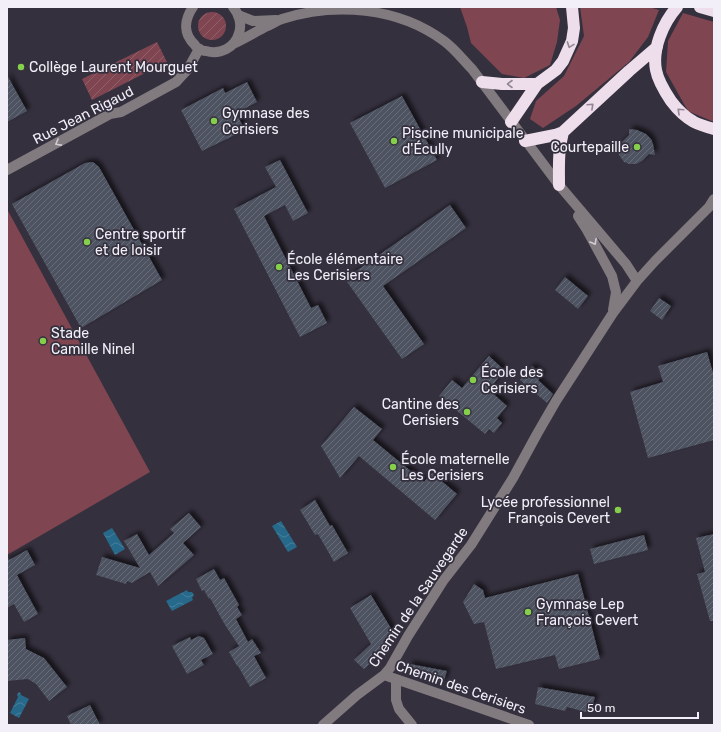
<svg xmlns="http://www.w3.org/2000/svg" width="721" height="732" font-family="Rubik,sans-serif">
  <defs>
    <pattern id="garden-furrows" width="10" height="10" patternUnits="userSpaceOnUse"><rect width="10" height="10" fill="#7f4551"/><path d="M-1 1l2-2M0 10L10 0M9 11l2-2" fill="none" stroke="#92606b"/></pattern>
    <pattern id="water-waves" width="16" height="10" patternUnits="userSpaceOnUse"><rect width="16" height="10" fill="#26698a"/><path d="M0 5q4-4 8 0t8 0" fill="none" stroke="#467f9b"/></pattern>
    <pattern id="building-hatch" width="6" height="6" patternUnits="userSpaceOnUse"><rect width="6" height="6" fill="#4d5361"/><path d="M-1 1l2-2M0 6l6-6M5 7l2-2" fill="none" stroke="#676c78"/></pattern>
    <filter id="shadow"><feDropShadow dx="3.5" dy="-3.5" stdDeviation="2" flood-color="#0009"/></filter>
  </defs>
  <rect width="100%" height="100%" fill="#35303e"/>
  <path fill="#7f4551" d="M460 7H556L560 20 557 42 550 65 524 78 502 74 471 43 467 27Z
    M580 7H649L659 10 648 37 629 62 576 106 543 128 530 119 536 101 564 76 584 36Z
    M683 13 714 22V122L688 111 666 72 668 41Z
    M7 209 150 472 7 555Z"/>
  <path fill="url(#garden-furrows)" d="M198 26a14 14 0 1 1 28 0a14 14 0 1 1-28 0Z
    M157 42 167 62 92 100 82 79Z"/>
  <path fill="url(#water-waves)" d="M281 521 297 547 288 552 272 526Z
    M112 528 125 549 115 555 103 533Z
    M187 590 188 592H192L194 595 192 598 193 600 172 611 166 601Z
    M20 692 21 695 29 699 19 718 10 713 18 697 17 695 18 693Z"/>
  <path fill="url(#building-hatch)" filter="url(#shadow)" d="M7 75 27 111 7 122Z
    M247 82 257 102 236 113 245 130 202 151 181 110 223 88 225 93Z
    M402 96 437 160 385 188 350 123Z
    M629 129 637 130 646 134 651 139 653 144 655 155 649 154 642 161 636 164H629L624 162 619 155V150L620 144 629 135Z
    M280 160 308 213 293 221 285 205 264 216 311 308 318 305 327 323 300 337 234 209 276 187 265 167Z
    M93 162 99 167 162 280 81 328 12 204 85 163Z
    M450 205 466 228 383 286 424 344 402 359 345 279Z
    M565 277 588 296 578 309 555 290Z
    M659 298 671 306 662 320 650 311Z
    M707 352 714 376V440L648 458 630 392 663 382 658 366Z
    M489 356 504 370 489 390 507 406 497 418 502 423 494 433 489 429 485 434 439 396 452 380 462 388Z
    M532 366 543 375 538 380 553 394 547 403 520 380Z
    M354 407 382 429 373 440 424 482 432 473 457 494 435 520 359 456 340 478 321 446Z
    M315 500 330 526 332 525 348 553 334 562 318 534 315 535 300 510Z
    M189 513 201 527 183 543 194 555 158 586 150 572 132 583 127 581 126 584 96 575 102 557 140 568 124 541 137 534 149 555 174 533 170 529Z
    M714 534V621H710L697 574 705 572 696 538Z
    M644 535 648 550 594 564 590 549Z
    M27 550 35 565 17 575 38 614 24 622 14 604 7 608V557L9 560Z
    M214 569 220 580 224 578 239 605 237 607 242 615 236 619 248 642 252 639 261 653 254 656 266 678 250 687 238 666H237L229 652 239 646 225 625 210 598 209 599 204 590 202 591 196 579Z
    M578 574 600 659 559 669 555 655 496 669 484 622 474 624 463 602 474 584 483 590 485 598Z
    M371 595 395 635 384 651 364 669 354 660 371 644 350 608Z
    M199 636 204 638 213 654 201 660 204 665 187 674 172 646 190 637 191 640Z
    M25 638 26 649 44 658 67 687 49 701 36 684 28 679 7 681V640Z
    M410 664 447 671 443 683 408 671Z
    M538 687 595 697 590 713 567 707 565 711 535 704Z
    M90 705 100 725H71L67 716Z"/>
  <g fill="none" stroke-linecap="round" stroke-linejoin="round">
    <path stroke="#817a7f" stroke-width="10" d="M193 7C184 20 183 34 195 45 195 46 199 49 200 49 201 50 204 51 206 51 220 55 235 48 239 33 242 24 239 14 233 7
      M238 15 253 21 276 20
      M233 44C244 39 254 33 265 27 271 25 276 21 282 19 335 2 398 7 444 41 455 49 463 60 472 69L559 185 626 264 637 281
      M7 170 110 114 121 112 176 82 188 69 199 49
      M578 216 587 230 612 276 616 292 613 310
      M384 675 460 701 529 725
      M396 679V700L399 709 412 725
      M323 725 357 695 384 675 390 668 408 636 443 581 471 545 513 478 537 434 556 401 613 313 637 281 655 261 709 207 714 199"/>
    <path stroke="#eeddea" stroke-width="12" d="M677 7C663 23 652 49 656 70 658 81 665 92 671 101 677 109 685 117 694 122 700 125 707 127 714 129
      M700 7 714 11
      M482 82 502 84H537
      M511 122 537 84 556 70 563 61 572 41 574 28 572 7
      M525 141 555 135 563 132 629 71 657 47
      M559 185C559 166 558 151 563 132"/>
  </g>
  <defs><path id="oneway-chevron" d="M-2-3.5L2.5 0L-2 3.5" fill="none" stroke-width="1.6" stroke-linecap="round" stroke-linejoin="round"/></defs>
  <g stroke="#928694">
    <use href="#oneway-chevron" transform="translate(570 45) rotate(110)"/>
    <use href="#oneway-chevron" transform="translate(510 84) rotate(-180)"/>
    <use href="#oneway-chevron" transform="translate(591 106) rotate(-43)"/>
    <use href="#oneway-chevron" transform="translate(680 111) rotate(-137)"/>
  </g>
  <g stroke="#d0ccd4">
    <use href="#oneway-chevron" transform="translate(58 143) rotate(151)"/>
    <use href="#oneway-chevron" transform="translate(594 242) rotate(61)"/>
  </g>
  <g fill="#86cf4c" stroke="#35303e" stroke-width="1.5">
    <circle cx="21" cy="67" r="4"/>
    <circle cx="214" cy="121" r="4"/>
    <circle cx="394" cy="141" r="4"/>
    <circle cx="637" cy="147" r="4"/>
    <circle cx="87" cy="242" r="4"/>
    <circle cx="279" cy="267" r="4"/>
    <circle cx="43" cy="341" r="4"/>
    <circle cx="473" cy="380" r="4"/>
    <circle cx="467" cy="412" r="4"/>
    <circle cx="393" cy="467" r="4"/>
    <circle cx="618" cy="510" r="4"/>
    <circle cx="528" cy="612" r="4"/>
  </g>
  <g text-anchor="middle" stroke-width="3.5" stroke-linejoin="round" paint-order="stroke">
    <g font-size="14" fill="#f2eff8" stroke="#35303e" text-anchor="start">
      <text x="29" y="72">Collège Laurent Mourguet</text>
      <text x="222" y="118">Gymnase des<tspan x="222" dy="16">Cerisiers</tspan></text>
      <text x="402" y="138">Piscine municipale<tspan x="402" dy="16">d'Écully</tspan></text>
      <text x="629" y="152" text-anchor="end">Courtepaille</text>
      <text x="95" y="239">Centre sportif<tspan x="95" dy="16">et de loisir</tspan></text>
      <text x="287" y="264">École élémentaire<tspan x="287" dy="16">Les Cerisiers</tspan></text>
      <text x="51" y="338">Stade<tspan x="51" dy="16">Camille Ninel</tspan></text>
      <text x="481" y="377">École des<tspan x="481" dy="16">Cerisiers</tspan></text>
      <text x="459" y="409" text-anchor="end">Cantine des<tspan x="459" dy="16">Cerisiers</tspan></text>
      <text x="401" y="464">École maternelle<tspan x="401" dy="16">Les Cerisiers</tspan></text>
      <text x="610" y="507" text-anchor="end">Lycée professionnel<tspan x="610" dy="16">François Cevert</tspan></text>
      <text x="536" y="609">Gymnase Lep<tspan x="536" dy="16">François Cevert</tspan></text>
    </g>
    <g font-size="14" fill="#f2eff8" stroke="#35303e">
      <text transform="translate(83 115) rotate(-27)" y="5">Rue Jean Rigaud</text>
      <text transform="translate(418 597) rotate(-56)" y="5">Chemin de la Sauvegarde</text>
      <text transform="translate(461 687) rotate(19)" y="5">Chemin des Cerisiers</text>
    </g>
  </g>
  <rect width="721" height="732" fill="none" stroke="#f2eff8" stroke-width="16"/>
  <path d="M581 712v6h117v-6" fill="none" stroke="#f2eff8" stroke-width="2"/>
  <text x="587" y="712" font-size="12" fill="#f2eff8" stroke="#35303e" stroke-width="3" paint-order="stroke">50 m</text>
</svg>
